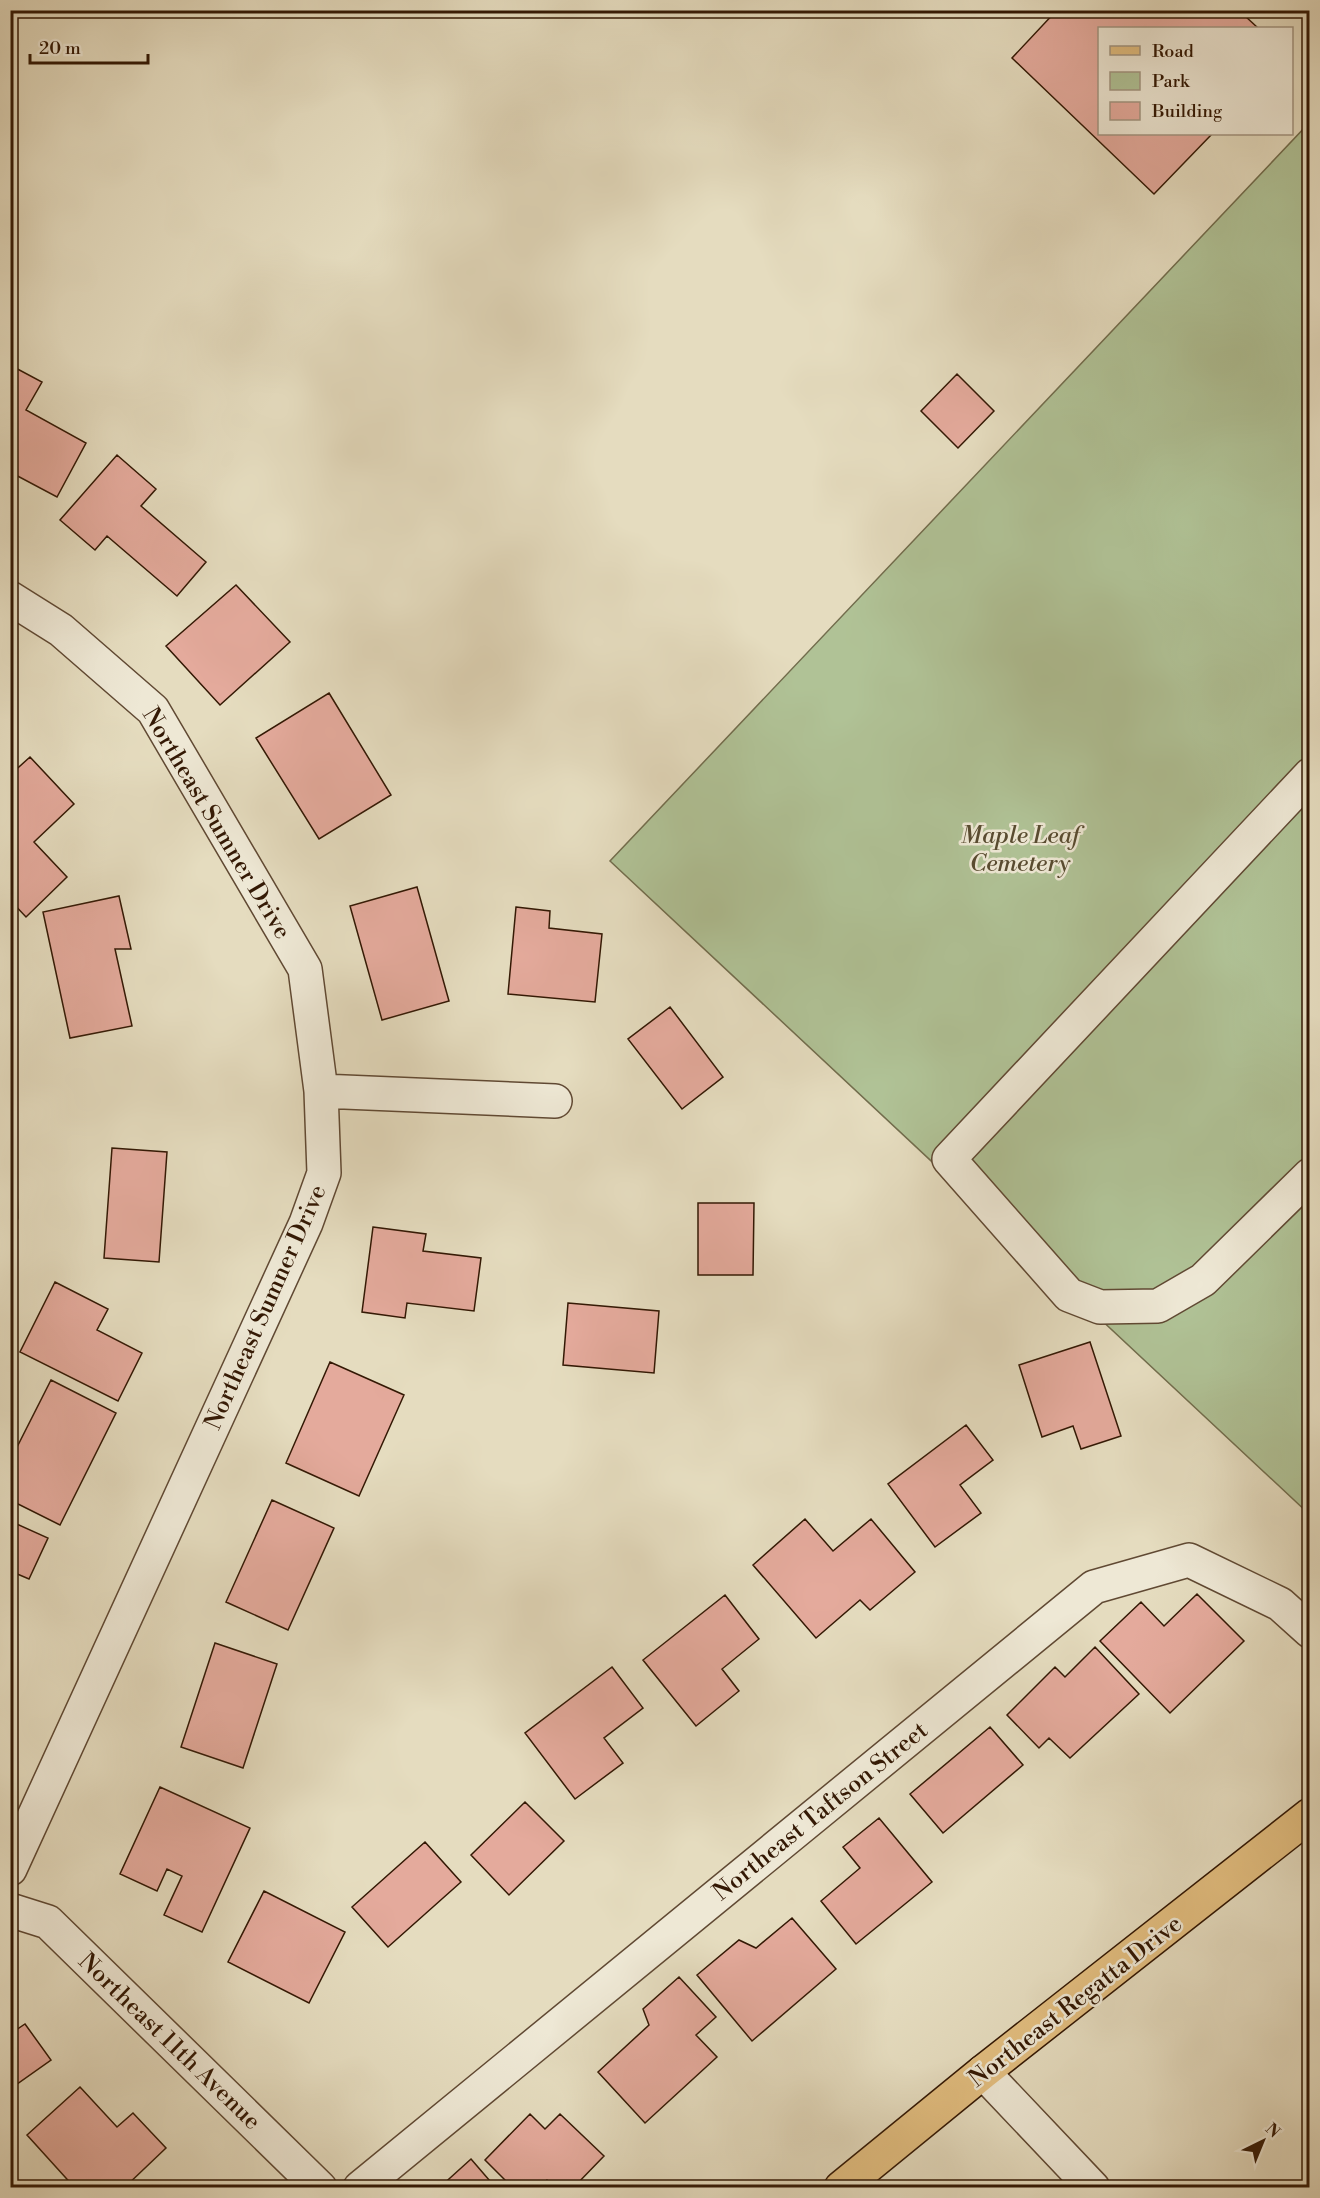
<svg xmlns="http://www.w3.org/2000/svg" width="1320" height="2198" font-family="'Libre Bodoni',serif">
  <rect width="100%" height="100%" fill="#e5dcbf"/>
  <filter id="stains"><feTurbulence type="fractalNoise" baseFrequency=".00333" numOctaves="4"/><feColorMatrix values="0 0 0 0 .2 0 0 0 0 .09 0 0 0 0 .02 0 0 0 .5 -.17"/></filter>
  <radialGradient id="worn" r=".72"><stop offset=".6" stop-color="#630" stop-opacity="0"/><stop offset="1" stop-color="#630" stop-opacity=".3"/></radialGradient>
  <path fill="#b0c296" stroke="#726d4d" stroke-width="1.5" d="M1309 123V1514L610 861Z
    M11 1026 18 1218 11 1241H10Z"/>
  <path fill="#e4aa9c" stroke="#331804" stroke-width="1.5" d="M1057 10H1250L1245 16 1258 28H1100V134H1212L1154 194 1012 58Z
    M10 365 42 382 26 410 86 443 57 497 10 472Z
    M957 374 994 411 958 448 921 411Z
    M117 455 156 489 141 506 206 562 177 596 107 536 95 550 60 520Z
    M236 585 290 642 220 705 166 646Z
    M329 693 391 795 319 839 256 738Z
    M30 757 74 804 34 842 67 877 26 917 10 900V775Z
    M417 887 449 1001 382 1020 350 906Z
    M119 896 131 949H115L132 1026 70 1038 43 912Z
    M516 907 550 911 549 928 602 934 595 1002 508 994Z
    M670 1007 723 1077 682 1109 628 1039Z
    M112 1148 167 1152 159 1262 104 1258Z
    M698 1203H754L753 1275H698Z
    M373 1227 426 1234 423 1251 481 1258 474 1311 407 1303 405 1318 362 1312Z
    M55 1282 108 1309 97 1330 142 1353 118 1401 20 1352Z
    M568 1303 659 1311 654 1373 563 1365Z
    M1090 1342 1121 1436 1081 1449 1073 1426 1042 1437 1019 1365Z
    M330 1362 404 1395 359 1496 286 1463Z
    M51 1380 116 1413 60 1525 10 1500V1461Z
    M966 1425 993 1460 960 1485 981 1513 935 1547 888 1484Z
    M272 1500 334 1528 288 1630 226 1602Z
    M805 1519 833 1551 871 1519 915 1572 870 1610 860 1600 816 1638 753 1565Z
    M10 1521 48 1538 29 1579 15 1573 10 1582Z
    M1197 1594 1244 1641 1170 1713 1100 1641 1141 1602 1164 1626Z
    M725 1595 759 1639 722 1669 739 1691 696 1726 643 1660Z
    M215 1643 277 1664 243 1768 181 1747Z
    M1095 1647 1139 1694 1070 1758 1049 1738 1039 1748 1007 1715 1055 1667 1065 1677Z
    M612 1667 643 1708 604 1738 623 1763 575 1799 525 1733Z
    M990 1727 1023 1765 943 1833 910 1794Z
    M160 1787 250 1828 202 1932 164 1915 182 1876 167 1869 157 1891 120 1874Z
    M525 1802 564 1841 509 1895 471 1855Z
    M879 1818 932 1882 856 1944 821 1901 860 1868 843 1847Z
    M425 1842 461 1882 388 1947 352 1907Z
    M264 1891 345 1932 309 2003 228 1962Z
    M792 1918 836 1969 752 2041 697 1975 739 1940 756 1948Z
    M679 1977 716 2017 696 2035 717 2057 645 2123 598 2072 649 2025 643 2009Z
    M25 2024 51 2060 10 2089V2028L13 2032Z
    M80 2087 117 2127 133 2113 166 2148 124 2188H75L27 2135Z
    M530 2114 545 2129 560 2114 604 2156 573 2188H555L547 2180 540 2188H513L485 2160Z
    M471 2159 496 2188H439Z"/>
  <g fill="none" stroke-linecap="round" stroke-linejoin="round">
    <defs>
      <path id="minor" d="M10 598 61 630 153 710 305 969 321 1091 324 1173 306 1223 10 1869
        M1310 775 949 1159 1069 1295 1100 1307 1158 1306 1203 1280 1310 1175
        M321 1091 555 1101
        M10 1910 48 1922 320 2188
        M983 2072 1093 2188
        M360 2188 1094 1587 1189 1560 1280 1604 1310 1631"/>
      <path id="major" d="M841 2188 983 2072 1310 1815"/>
    </defs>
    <use href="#minor" stroke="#604933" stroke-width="36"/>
    <use href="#major" stroke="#331804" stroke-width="36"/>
    <use href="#minor" stroke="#eee8d5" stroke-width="33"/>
    <use href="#major" stroke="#e2be80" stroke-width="33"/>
  </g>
  <g text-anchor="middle" stroke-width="5" stroke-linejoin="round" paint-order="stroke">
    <g font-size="24" fill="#331804" stroke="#eee8d5">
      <text transform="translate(217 823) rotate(59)" y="8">Northeast Sumner Drive</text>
      <text transform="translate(265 1307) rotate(-66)" y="8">Northeast Sumner Drive</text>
      <text transform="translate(820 1811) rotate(-39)" y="8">Northeast Taftson Street</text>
      <text transform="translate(1075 2001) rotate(-38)" y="8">Northeast Regatta Drive</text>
      <text transform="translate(170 2041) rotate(44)" y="8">Northeast 11th Avenue</text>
    </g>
    <g font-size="24" font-style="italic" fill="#584b30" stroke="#eee8d5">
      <text x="1020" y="843">Maple Leaf<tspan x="1020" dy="28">Cemetery</tspan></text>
    </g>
  </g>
  <rect width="1320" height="2198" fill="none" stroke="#e5dcbf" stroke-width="36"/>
  <rect x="12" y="12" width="1296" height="2174" fill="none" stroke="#331804" stroke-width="3"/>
  <rect x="18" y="18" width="1284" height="2162" fill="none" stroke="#331804" stroke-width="1.5"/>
  <rect x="1098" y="27" width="195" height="108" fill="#eee8d5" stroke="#a39581" stroke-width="1.5"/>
  <rect x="1110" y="46" width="30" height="9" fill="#e2be80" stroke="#a39581" stroke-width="1.5"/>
  <text x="1152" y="57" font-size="18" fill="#331804">Road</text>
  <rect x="1110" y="72" width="30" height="18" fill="#b0c296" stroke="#a39581" stroke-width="1.5"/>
  <text x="1152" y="87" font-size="18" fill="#331804">Park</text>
  <rect x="1110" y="102" width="30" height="18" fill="#e4aa9c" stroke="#a39581" stroke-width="1.5"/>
  <text x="1152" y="117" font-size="18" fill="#331804">Building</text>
  <g transform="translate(1263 2141) rotate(43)" stroke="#eee8d5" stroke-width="4.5" paint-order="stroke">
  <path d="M0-4.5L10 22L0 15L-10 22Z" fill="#331804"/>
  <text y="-9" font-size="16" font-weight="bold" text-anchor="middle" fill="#331804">N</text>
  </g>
  <path d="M30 54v9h118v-9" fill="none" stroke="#331804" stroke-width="3"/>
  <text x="39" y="54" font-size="18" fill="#331804" stroke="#eee8d5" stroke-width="4.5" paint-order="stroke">20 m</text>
  <rect width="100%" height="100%" filter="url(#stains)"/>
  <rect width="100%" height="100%" fill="url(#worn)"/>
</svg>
